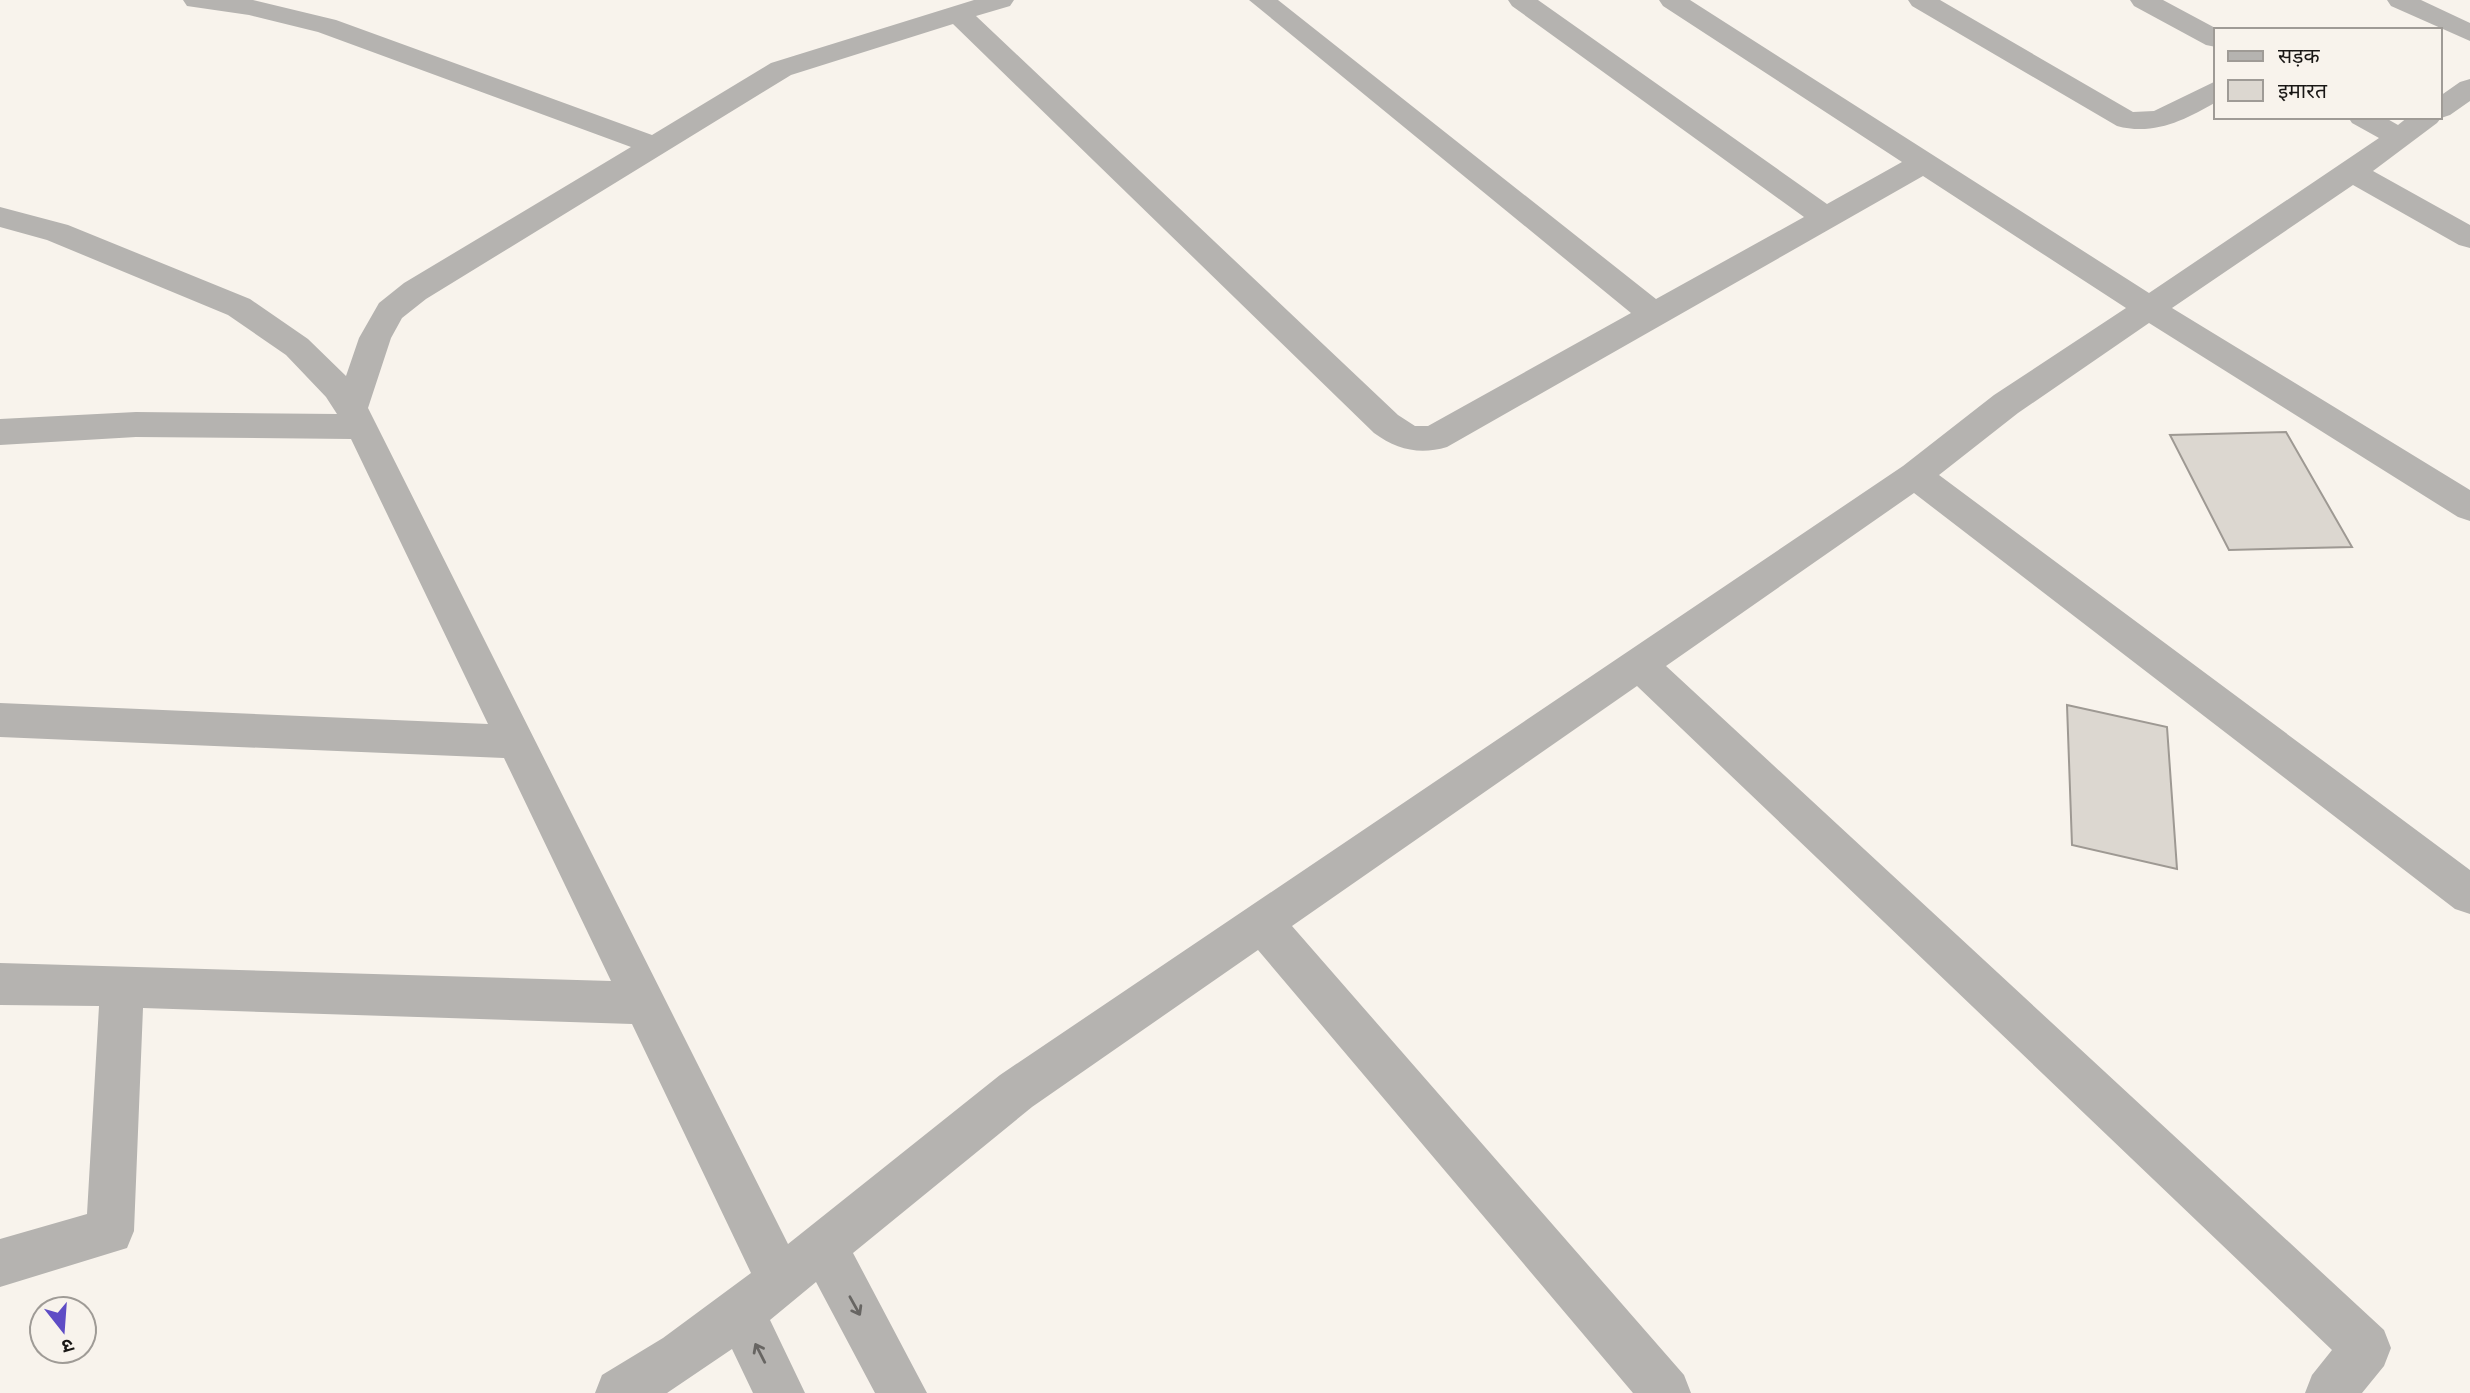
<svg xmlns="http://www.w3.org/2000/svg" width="2470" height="1393" font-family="Cabin,'Noto Sans Devanagari',sans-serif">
  <rect width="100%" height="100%" fill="#f8f3ec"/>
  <path fill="#dcd7d0" stroke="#9e9993" stroke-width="2" d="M2286 432 2352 547 2229 550 2170 435Z
    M2067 705 2167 727 2177 869 2072 845Z"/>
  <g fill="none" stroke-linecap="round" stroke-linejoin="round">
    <path fill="#b5b3b0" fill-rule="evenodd" d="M183 0H253L336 20 652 135 771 63 974 0H1014L1010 6 976 16 1398 415 1415 426H1428L1631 313 1249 0H1278L1656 299 1804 217 1512 6 1508 0H1538L1827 204 1902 162 1663 6 1659 0H1690L2149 293 2379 138 2352 123 2348 117H2384L2398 125 2408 117H2440V96L2460 82 2470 79V101L2450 115 2441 118 2437 123 2373 171 2470 225V248L2459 245 2353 185 2172 308 2470 490V521L2458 517 2149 323 2018 413 1939 475 2470 870V914L2455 909 1914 493 1666 666 2384 1330 2391 1348 2384 1366 2362 1393H2305L2312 1375 2332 1350 1637 686 1292 926 1684 1375 1691 1393H1633L1258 950 1032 1107 853 1253 927 1393H875L816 1282 770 1320 805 1393H753L732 1349 667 1393H595L602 1375 663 1338 751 1273 632 1024 143 1008 134 1231 127 1248 0 1287V1239L87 1214 99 1006 0 1005V963L611 981 504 758 0 737V703L488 724 351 439 136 437 0 445V419L136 412 337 414 326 397 286 355 228 315 47 240 0 227V207L68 225 250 299 308 339 346 376 359 338 379 303 404 283 631 147 318 32 249 15 187 6ZM953 24 1374 433C1397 450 1420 455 1447 447L1923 176 2126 308 1994 395 1903 466 1000 1075 788 1244 368 408 391 338 402 318 426 299 791 75Z
      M1908 0H1940L2133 112 2154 111 2216 81V102C2185 120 2154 136 2117 126L1912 6Z
      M2130 0H2163L2219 30H2216V47L2206 45 2134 6Z
      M2387 0H2421L2470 23V41L2391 6Z"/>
  </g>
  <defs><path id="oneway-shaft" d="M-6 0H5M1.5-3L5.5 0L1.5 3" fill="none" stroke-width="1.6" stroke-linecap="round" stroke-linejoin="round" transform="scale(1.75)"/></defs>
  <g stroke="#676562">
    <use href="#oneway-shaft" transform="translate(855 1306) rotate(61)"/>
    <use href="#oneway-shaft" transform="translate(760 1353) rotate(-117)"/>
  </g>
  <rect x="2214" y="28" width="228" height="91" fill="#f8f3ec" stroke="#9f9b96" stroke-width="2"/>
  <rect x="2228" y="51" width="35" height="10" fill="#b5b3b0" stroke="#9f9b96" stroke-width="2"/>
  <text x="2278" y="63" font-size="21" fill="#191715">सड़क</text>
  <rect x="2228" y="80" width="35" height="21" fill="#dcd7d0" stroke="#9f9b96" stroke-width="2"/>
  <text x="2278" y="98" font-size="21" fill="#191715">इमारत</text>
  <g transform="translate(63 1330) rotate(163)"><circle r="33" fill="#f8f3ec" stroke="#9f9b96" stroke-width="2"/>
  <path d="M0-5L12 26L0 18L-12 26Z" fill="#5e4cc5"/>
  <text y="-10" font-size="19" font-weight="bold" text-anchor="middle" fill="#191715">उ</text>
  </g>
</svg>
